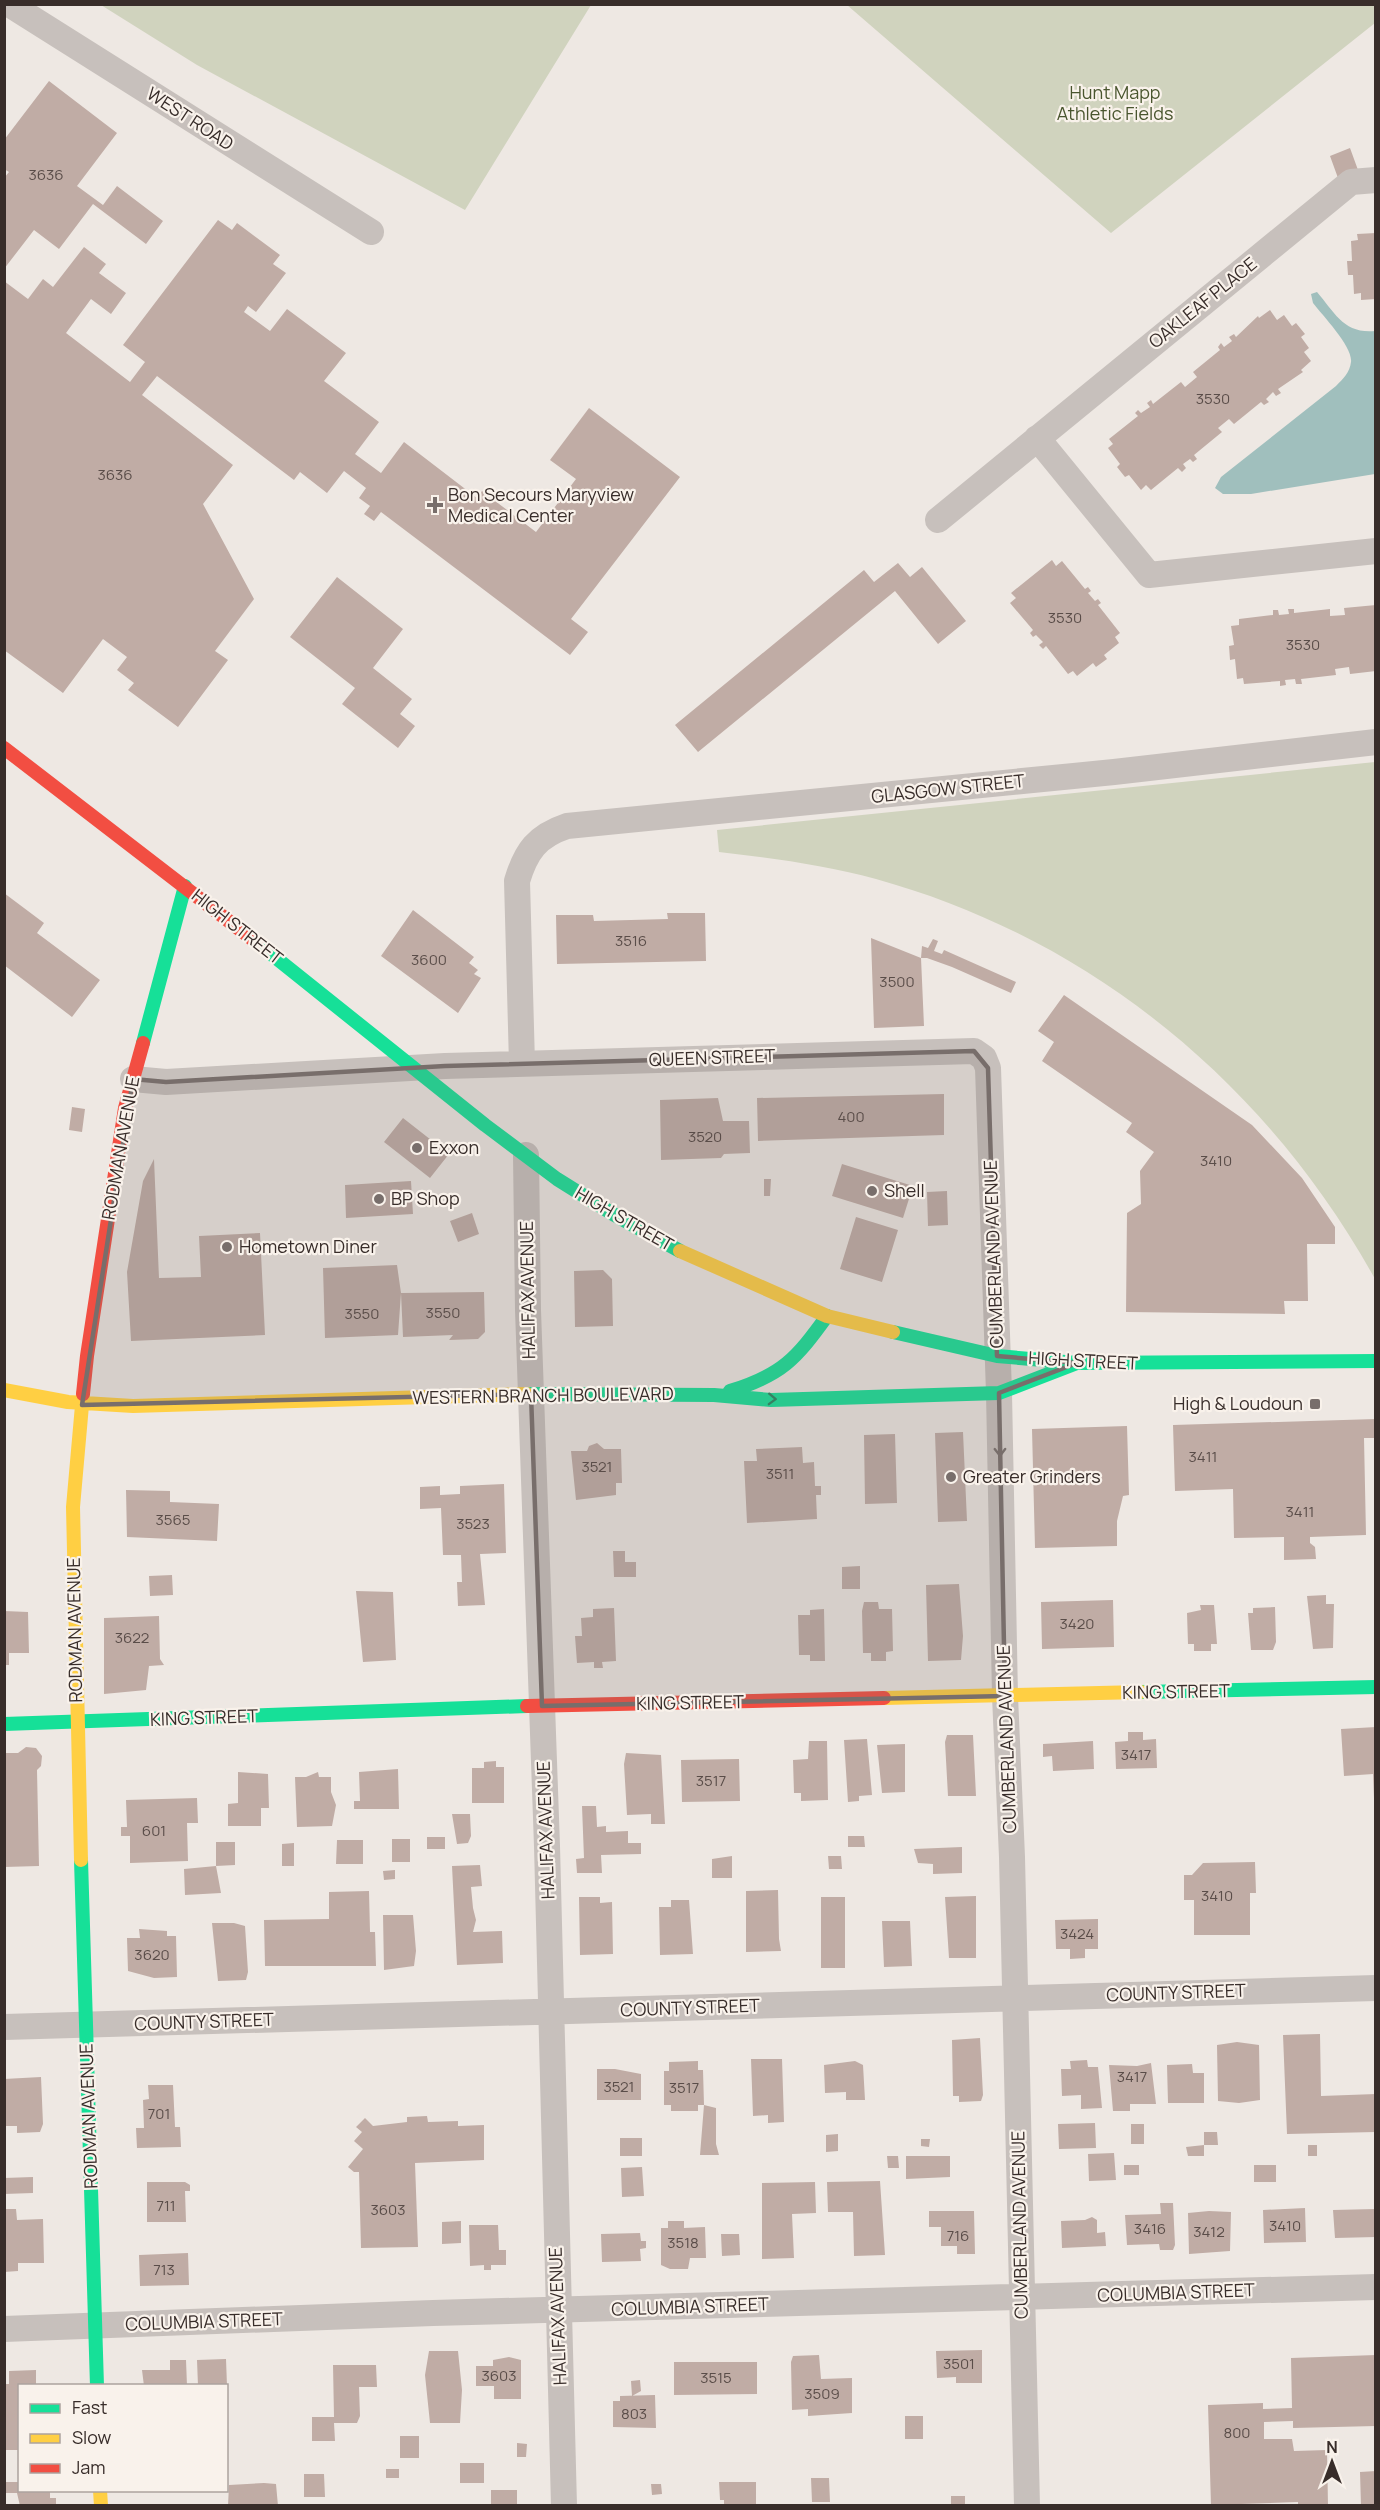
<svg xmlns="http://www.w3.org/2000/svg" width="1380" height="2510" font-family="Manrope,sans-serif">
  <rect width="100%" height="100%" fill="#eee8e3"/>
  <path fill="#d0d3be" d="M1375 4V23L1111 233 847 5Z
    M101 5 591 4V5L465 210 197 65Z
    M1375 762V1279C1267 1084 1092 939 876 879 824 865 772 858 719 852L717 830Z"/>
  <path fill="#a0bfbd" d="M1317 292C1335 313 1344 334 1375 331V474L1251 494H1223L1215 488 1221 477 1336 386C1343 379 1350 372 1351 362 1353 347 1323 316 1313 303L1311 294Z"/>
  <path fill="#c0aca5" d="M49 81 117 133 77 186 103 205 117 186 163 221 146 244 93 204 59 249 34 230 4 269V178L9 172 4 169V140Z
    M1350 148 1358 170 1338 178 1330 156Z
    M218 220 232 230 237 223 280 255 273 264 286 273 256 312 248 306 244 312 270 331 287 309 346 353 324 381 379 422 355 454 381 473 404 442 477 498 482 491 536 532 576 479 550 460 589 408 680 477 571 619 588 632 570 655 381 512 374 521 364 514 370 506 359 498 366 488 344 471 327 493 300 472 294 480 157 376 142 395 233 465 203 504 254 599 215 651 228 660 178 727 128 690 134 683 117 670 127 657 103 639 63 693 4 650V281L28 299 43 279 53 287 84 247 106 264 99 273 126 293 111 314 91 299 66 333 130 382 145 362 123 345Z
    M1376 233V299L1361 300V293L1354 294 1353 275H1348L1347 261H1352L1351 241 1358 240 1357 234Z
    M1270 310 1277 320 1284 315 1292 326 1296 323 1305 334 1301 337 1309 348 1304 352 1311 361 1301 370 1303 372 1278 389 1281 393 1276 396 1273 392 1266 399 1269 402 1264 405 1261 402 1234 424 1229 419 1218 428 1222 432 1194 455 1197 459 1193 462 1190 459 1183 464 1186 468 1182 472 1178 468 1151 490 1146 485 1141 490 1129 475 1125 477 1117 467 1120 464 1108 448 1113 444 1109 439 1138 416 1135 413 1138 410 1141 413 1150 407 1147 403 1151 400 1153 404 1181 382 1185 387 1197 377 1193 372 1220 350 1218 347 1221 343 1224 347 1232 341 1229 337 1234 334 1236 337 1258 316 1259 318Z
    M1052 560 1056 566 1062 561 1085 589 1088 587 1091 591 1088 593 1095 601 1098 599 1101 603 1098 605 1120 633 1115 637 1119 643 1104 655 1107 659 1096 667 1093 663 1077 676 1073 671 1068 674 1046 646 1043 649 1039 645 1043 642 1036 635 1033 637 1030 633 1033 630 1010 603 1016 598 1011 593Z
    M898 563 910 577 922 567 966 621 938 644 895 591 698 752 675 725 864 570 874 582Z
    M337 577 403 629 373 668 412 699 400 714 415 726 398 748 342 704 355 688 290 637Z
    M1376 605V671L1350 674 1349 667 1335 669 1336 675 1301 679 1302 684H1296L1295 679 1285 680 1286 685 1280 686V681L1244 684 1243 678 1237 679 1235 659 1230 660 1229 646 1234 645 1231 626 1239 625V619L1273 615V610H1278L1279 615 1289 614 1288 609H1294V613L1330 609V616L1345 615 1344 608Z
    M4 893 44 923 37 933 100 980 72 1017 4 965Z
    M413 910 474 957 469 963 478 970 474 974 481 978 458 1013 381 956Z
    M667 913H705L706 961 557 964 556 915H593L594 921 668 919Z
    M871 938 921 958 924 1026 874 1028Z
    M933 939 938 941 934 951 942 954 944 950 1016 982 1011 993 952 967 927 958H921L922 946 928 948Z
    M1064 995 1252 1125 1302 1178 1335 1227V1244H1307L1308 1301H1284L1285 1314 1126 1312 1127 1213 1141 1204 1140 1171 1154 1152 1126 1132 1132 1123 1042 1061 1054 1042 1038 1031Z
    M944 1094V1135L758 1141 757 1098Z
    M718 1098 723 1121H749L750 1153 724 1154 721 1158 661 1160 660 1100Z
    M72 1107 85 1109 82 1132 69 1130Z
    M403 1118 449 1154 430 1178 384 1142Z
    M154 1159 159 1278 201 1277 199 1236 260 1233 265 1335 131 1341 127 1272 143 1181Z
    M842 1164 913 1186 903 1218 832 1196Z
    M764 1179H771L770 1196H764Z
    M411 1181 413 1214 346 1218 345 1185Z
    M947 1191 948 1225 928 1226 927 1192Z
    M472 1213 479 1234 458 1242 450 1221Z
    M856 1217 898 1230 882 1282 840 1269Z
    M397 1265 401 1293 484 1292 485 1332 478 1339 449 1340 453 1335 403 1337 401 1293 398 1335 325 1338 323 1268Z
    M603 1270 612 1279 613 1326 575 1327 574 1271Z
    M1376 1419V1438H1364L1366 1535 1310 1537V1543L1315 1547 1316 1559 1284 1560V1537L1234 1538 1233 1489 1175 1491 1173 1425Z
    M1127 1426 1129 1495 1123 1496 1117 1521V1546L1035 1548 1032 1429Z
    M963 1432 967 1521 938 1522 935 1433Z
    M895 1434 897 1503 865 1504 864 1435Z
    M597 1443 604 1449H621L622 1483H616V1495L576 1500 571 1451H587L589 1446Z
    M802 1447 803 1463 814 1462 815 1486H821V1495H816L817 1519 747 1523 744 1461H757L756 1449Z
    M504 1484 506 1553 480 1554 485 1605 458 1606 457 1582H462L461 1555H443L441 1508 420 1509V1487L440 1486V1495L460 1494V1486Z
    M126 1490 170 1491V1502L219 1504 217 1541 127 1537Z
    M613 1551H625V1562H636V1577H614Z
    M860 1566V1589H842V1567Z
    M172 1575 173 1595 150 1596 149 1576Z
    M959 1584 963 1636 961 1660 928 1661 926 1585Z
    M356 1591 393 1592 396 1660 363 1662Z
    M1326 1595V1604H1334L1333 1648 1313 1649 1307 1596Z
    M1113 1600 1114 1647 1042 1649 1041 1602Z
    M864 1602H878L879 1609H892L893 1651 886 1652V1661H871V1653H863L862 1611Z
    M1200 1605H1214L1217 1644H1211V1651H1194V1644H1188L1187 1613 1201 1610Z
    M1275 1607 1276 1642 1273 1650H1251L1248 1613H1253V1608Z
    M614 1608 616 1661 602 1662 603 1668H594V1662L577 1663 575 1636H582L581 1618 593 1617V1609Z
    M824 1609 825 1661H810V1655H799L798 1615H810V1610Z
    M4 1611 28 1612 29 1653H9V1665H4Z
    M159 1616 160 1659 164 1665 149 1666 146 1690 104 1694V1618Z
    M1376 1727V1798H1374L1373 1774 1344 1776 1341 1729Z
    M1128 1732H1143V1740L1156 1739 1157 1768 1116 1769 1115 1742 1128 1741Z
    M947 1735H973L976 1796H948L945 1742Z
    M867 1739 872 1795 859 1796V1801L848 1802 844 1740Z
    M809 1741H827L828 1800 801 1801V1793H794L793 1760 808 1759Z
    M1093 1741 1094 1769 1053 1771 1052 1756 1043 1757V1744Z
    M905 1744V1792L882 1793 877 1745Z
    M26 1747 36 1748 42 1756 41 1766 37 1770 39 1866 4 1867V1753H18Z
    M626 1753 661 1755 665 1824H651V1814L627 1815 624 1764Z
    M739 1759 740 1801 682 1802 681 1760Z
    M496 1761V1767H504V1803H472V1768H484V1762Z
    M398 1769 399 1809H354V1801H360L359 1772Z
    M238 1772 268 1774 269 1808H261V1826H228V1804L238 1803Z
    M318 1772 319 1777H331V1792L336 1805 332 1826 297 1827 295 1777H306Z
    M197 1798 198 1823H187L188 1861 130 1863V1836H121V1827H127L126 1800Z
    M582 1806H596L597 1827 606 1826V1832L628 1831V1843H641V1854L601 1855 602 1873H577L576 1859 584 1858Z
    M452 1814H470L471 1836 468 1843 457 1844Z
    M848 1836H864L865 1847H848Z
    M427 1837H445V1849H427Z
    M392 1839H410V1862H392Z
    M337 1840H363V1864H336Z
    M216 1842H235V1865L216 1866 221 1893 185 1895 184 1869 216 1866Z
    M294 1843V1866H282V1844Z
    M962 1847V1873L933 1874V1864L918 1863 914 1849Z
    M732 1856V1878H712V1859Z
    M828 1856H841L842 1869H829Z
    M1255 1862 1256 1893H1250V1935H1194V1900H1184V1875H1192L1203 1863Z
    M480 1865 482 1886 471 1887 473 1908 476 1920 473 1932 502 1931 503 1963 457 1965 452 1866Z
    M395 1870V1879L384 1880 383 1871Z
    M778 1890 779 1939 781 1951 746 1952V1891Z
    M369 1891 370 1932H375L376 1966H265L264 1920 329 1919V1892Z
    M976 1896V1958H949L945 1897Z
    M579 1897H600V1903L612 1902 613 1954 580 1955Z
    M821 1897H845V1968H821Z
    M671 1900H689L693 1954 660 1955 659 1907H671Z
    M383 1915H413L416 1951 414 1966 384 1970Z
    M1098 1919V1949H1085V1958L1070 1959V1949H1056L1055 1920Z
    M882 1921H910L912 1966 884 1967Z
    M212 1923H234L245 1926 248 1972 246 1980 218 1981Z
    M139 1929 167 1931V1936H176L177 1977 154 1978 128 1971 127 1938H140Z
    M1320 2034 1321 2096 1376 2094V2132L1287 2134 1283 2035Z
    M980 2038 983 2095 981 2101 959 2102V2096H953L952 2040Z
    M1237 2042 1259 2045 1260 2100 1239 2103 1218 2101 1217 2045Z
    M751 2059H782L784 2122 768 2123V2115L753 2116Z
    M1087 2060 1088 2067H1098L1102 2108 1081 2109V2095L1062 2096 1061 2069H1071L1070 2061Z
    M698 2061V2070H703L704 2105H698V2111H671V2105H664V2071H669V2062Z
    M855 2061 863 2065 865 2100H846V2092L825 2093 824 2065Z
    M1151 2063 1156 2104H1130V2111H1113L1109 2065 1137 2066Z
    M1192 2064 1193 2073H1204V2103H1168L1167 2065Z
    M597 2069H615L641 2074V2100H597Z
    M41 2077 43 2124 40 2132 17 2133V2126H6L4 2079Z
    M148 2085H173L175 2127H180L181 2147 137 2148 136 2128H144L143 2100 149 2099Z
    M704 2105 716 2108V2144L719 2155H700Z
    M427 2116 428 2122 458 2121V2126L484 2125V2160L415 2163 418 2247 361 2248 359 2172H354L348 2167 363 2149 354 2141 362 2132 356 2127 365 2118 373 2126 407 2122V2117Z
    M1095 2123 1096 2148 1059 2149 1058 2124Z
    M1131 2124H1144V2144H1131Z
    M1204 2132H1217L1218 2145H1204Z
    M838 2134V2151L826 2152V2135Z
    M620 2138H642V2156H620Z
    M921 2139H930L929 2147 921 2146Z
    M1204 2145V2156H1188L1186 2147Z
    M1308 2145H1317V2156H1308Z
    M1114 2153 1116 2180 1089 2181 1088 2154Z
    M887 2156H898L899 2168H888Z
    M906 2156H950V2177L906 2179Z
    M1124 2165H1139V2175H1124Z
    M1254 2165H1276V2182H1254Z
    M642 2167 644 2196 622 2197 621 2168Z
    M33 2177V2193L4 2194V2178Z
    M880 2181 885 2255 854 2256 853 2212H828L827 2182Z
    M147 2182H185L190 2185V2191H185L186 2222H147Z
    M815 2182 816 2213 792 2214 794 2258 762 2259V2183Z
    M1160 2203H1173L1175 2245 1173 2250H1160L1159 2244 1127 2245 1125 2215 1161 2214Z
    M1305 2208 1306 2242 1264 2243 1263 2210Z
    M4 2209H16L17 2220 43 2219 44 2263H18V2271L4 2272Z
    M1376 2209V2237L1335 2238 1333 2210Z
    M929 2211H974L975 2254H957V2246H941V2227H929Z
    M1209 2211 1231 2212 1230 2251 1189 2254 1188 2213Z
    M1092 2217 1097 2220V2233L1105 2232 1106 2246 1062 2248 1061 2221 1085 2220Z
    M461 2221V2243L442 2244V2222Z
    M668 2221H684V2228L705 2227 706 2258H690L688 2269H670L661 2265V2228H668Z
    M469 2225H498L499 2250H506V2265H491V2270H484V2265L470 2266Z
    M640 2233 641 2241H646V2248L640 2249 641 2261 602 2262 601 2234Z
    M721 2234H739L740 2255 722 2256Z
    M188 2253 189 2285 140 2286 139 2255Z
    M982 2350V2383H956V2377L937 2378 936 2351Z
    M429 2351H458L462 2390 460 2423H430L425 2375Z
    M819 2355 821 2379 852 2378V2413L808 2416V2409L792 2410 791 2362 793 2356Z
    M1376 2355V2426L1293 2428V2421L1264 2422V2439H1292L1294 2451 1327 2450 1328 2506H1298V2502L1211 2505 1208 2405 1263 2403V2409L1292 2408 1291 2358Z
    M509 2357 521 2360V2399H494V2386H476V2366H493V2360Z
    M226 2359 227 2386H198L197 2360Z
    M170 2360H186L187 2386H144L142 2370H170Z
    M674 2362H757V2394L674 2395Z
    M333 2365H376L377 2387H359L360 2416 357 2423H334L335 2441H312V2417H334Z
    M36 2370V2386H20V2450H4V2384H9V2371Z
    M640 2380 641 2391 632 2396 631 2381Z
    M655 2395 656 2428 613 2427V2401H620V2396Z
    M905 2416H923V2439H905Z
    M400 2436H419V2458H400Z
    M517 2443 527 2444 526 2457H517Z
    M460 2463H484V2483H460Z
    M386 2469H399V2478H386Z
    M1376 2471V2506H1361L1360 2472Z
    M304 2474H324L325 2497H304Z
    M811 2478H829L830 2502H812Z
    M6 2482H20V2490H50V2498H56V2506H20L17 2493H6Z
    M719 2482H756V2506H724V2500H720Z
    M264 2483 276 2484 278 2506H228L229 2485Z
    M651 2484H661L662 2494 652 2495Z
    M491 2490H517V2506H491Z
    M951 2496H965V2506H951Z"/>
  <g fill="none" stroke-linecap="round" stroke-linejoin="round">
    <path stroke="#c7c0bc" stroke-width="26" d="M9 4 371 232
      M1037 438 1149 575 1376 551
      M938 520 1351 182 1376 180
      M522 1064 517 881C526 851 537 836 567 826L1114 772 1376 742
      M133 1079 166 1082 445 1066 974 1051 984 1058 988 1068 999 1393 1005 1696 1012 1857 1027 2506
      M526 1155 528 1310 547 1846 564 2506
      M4 2027 1376 1988
      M4 2329 433 2313 1376 2287"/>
    <path stroke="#16e098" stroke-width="14" d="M256 942 485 1125 557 1179 613 1214 680 1251
      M143 1043 185 886
      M893 1332 997 1356 1077 1363 1376 1361
      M730 1391C782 1375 796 1359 827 1316
      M527 1394 714 1395 771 1400 999 1393 1077 1363
      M1141 1692 1376 1687
      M4 1724 527 1706
      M81 1860 97 2386"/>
    <path stroke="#ffcf43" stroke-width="14" d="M680 1251 827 1316 893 1332
      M4 1390 68 1402 133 1406 527 1394
      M884 1698 1141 1692
      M81 1860 73 1507 83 1394
      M100 2490 101 2506"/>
    <path stroke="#f24e42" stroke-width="14" d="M4 748 256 942
      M83 1394 87 1356 125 1108 143 1043
      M527 1706 884 1698"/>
  </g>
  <defs><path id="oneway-chevron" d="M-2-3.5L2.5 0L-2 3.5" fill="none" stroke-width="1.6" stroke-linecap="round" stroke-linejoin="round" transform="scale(1.5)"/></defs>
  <use stroke="#278661" href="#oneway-chevron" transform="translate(772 1399) rotate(2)"/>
  <use stroke="#786f6c" href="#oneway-chevron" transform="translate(1000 1452) rotate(89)"/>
  <path fill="#786e6b" fill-opacity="0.2" stroke="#786e6b" stroke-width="4.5" stroke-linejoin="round" d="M974 1051 988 1068 997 1356 1077 1363 999 1393 1005 1696 542 1706 531 1394 82 1405 133 1079 166 1082 445 1066Z"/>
  <g fill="#786e6b" stroke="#f9f2eb" stroke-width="2">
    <path d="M432 496h6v6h6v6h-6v6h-6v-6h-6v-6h6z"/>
    <circle cx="417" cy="1148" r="6"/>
    <circle cx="872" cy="1191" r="6"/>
    <circle cx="379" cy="1199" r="6"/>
    <circle cx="227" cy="1247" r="6"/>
    <rect x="1309" y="1398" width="12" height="12" rx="3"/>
    <circle cx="951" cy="1477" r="6"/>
  </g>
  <g text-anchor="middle" stroke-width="4.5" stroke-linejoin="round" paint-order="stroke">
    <g font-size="15" fill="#5a4d49">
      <text x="46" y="180">3636</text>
      <text x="1213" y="404">3530</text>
      <text x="115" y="480">3636</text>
      <text x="1065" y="623">3530</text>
      <text x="1303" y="650">3530</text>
      <text x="631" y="946">3516</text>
      <text x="429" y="965">3600</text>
      <text x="897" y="987">3500</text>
      <text x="851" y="1122">400</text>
      <text x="705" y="1142">3520</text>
      <text x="1216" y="1166">3410</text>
      <text x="443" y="1318">3550</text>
      <text x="362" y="1319">3550</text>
      <text x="1203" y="1462">3411</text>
      <text x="597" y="1472">3521</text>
      <text x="780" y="1479">3511</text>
      <text x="1300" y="1517">3411</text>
      <text x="173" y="1525">3565</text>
      <text x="473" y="1529">3523</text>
      <text x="1077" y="1629">3420</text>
      <text x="132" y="1643">3622</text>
      <text x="1136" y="1760">3417</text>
      <text x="711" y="1786">3517</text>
      <text x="154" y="1836">601</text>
      <text x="1217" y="1901">3410</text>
      <text x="1077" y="1939">3424</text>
      <text x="152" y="1960">3620</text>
      <text x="1132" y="2082">3417</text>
      <text x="619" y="2092">3521</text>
      <text x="684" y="2093">3517</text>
      <text x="159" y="2119">701</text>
      <text x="166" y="2211">711</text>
      <text x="388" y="2215">3603</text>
      <text x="1285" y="2231">3410</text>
      <text x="1150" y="2234">3416</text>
      <text x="1209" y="2237">3412</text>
      <text x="958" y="2241">716</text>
      <text x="683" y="2248">3518</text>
      <text x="164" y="2275">713</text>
      <text x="959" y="2369">3501</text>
      <text x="499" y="2381">3603</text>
      <text x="716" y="2383">3515</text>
      <text x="822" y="2399">3509</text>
      <text x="634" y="2419">803</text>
      <text x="1237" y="2438">800</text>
    </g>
    <g font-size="18" fill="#49552e" stroke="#f9f2eb">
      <text x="1115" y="99">Hunt Mapp<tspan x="1115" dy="21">Athletic Fields</tspan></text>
    </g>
    <g font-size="18" fill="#382d2a" stroke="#f9f2eb">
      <text transform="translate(190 119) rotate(33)" y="6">WEST ROAD</text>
      <text transform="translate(1203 303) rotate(-39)" y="6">OAKLEAF PLACE</text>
      <text transform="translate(948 789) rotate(-6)" y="6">GLASGOW STREET</text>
      <text transform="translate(237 927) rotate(38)" y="6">HIGH STREET</text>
      <text transform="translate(712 1058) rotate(-2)" y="6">QUEEN STREET</text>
      <text transform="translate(121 1148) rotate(-80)" y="6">RODMAN AVENUE</text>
      <text transform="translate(624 1219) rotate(30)" y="6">HIGH STREET</text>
      <text transform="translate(994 1254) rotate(-92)" y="6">CUMBERLAND AVENUE</text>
      <text transform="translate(528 1290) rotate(-91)" y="6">HALIFAX AVENUE</text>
      <text transform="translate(1083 1361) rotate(3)" y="6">HIGH STREET</text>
      <text transform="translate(543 1396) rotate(-1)" y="6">WESTERN BRANCH BOULEVARD</text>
      <text transform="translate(75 1630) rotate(-91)" y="6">RODMAN AVENUE</text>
      <text transform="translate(1176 1692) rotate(-1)" y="6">KING STREET</text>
      <text transform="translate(690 1703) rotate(-1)" y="6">KING STREET</text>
      <text transform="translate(204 1718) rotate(-2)" y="6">KING STREET</text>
      <text transform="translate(1007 1739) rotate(-92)" y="6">CUMBERLAND AVENUE</text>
      <text transform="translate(546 1830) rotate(-92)" y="6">HALIFAX AVENUE</text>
      <text transform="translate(1176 1993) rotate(-2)" y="6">COUNTY STREET</text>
      <text transform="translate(690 2008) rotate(-2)" y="6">COUNTY STREET</text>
      <text transform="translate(204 2022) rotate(-2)" y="6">COUNTY STREET</text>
      <text transform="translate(89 2116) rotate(-92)" y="6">RODMAN AVENUE</text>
      <text transform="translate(1020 2225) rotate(-91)" y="6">CUMBERLAND AVENUE</text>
      <text transform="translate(1176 2293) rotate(-2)" y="6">COLUMBIA STREET</text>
      <text transform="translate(690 2307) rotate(-2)" y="6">COLUMBIA STREET</text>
      <text transform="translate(558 2316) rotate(-92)" y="6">HALIFAX AVENUE</text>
      <text transform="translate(204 2322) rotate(-2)" y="6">COLUMBIA STREET</text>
    </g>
    <g font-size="18" fill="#382d2a" stroke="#f9f2eb" text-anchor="start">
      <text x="448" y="501">Bon Secours Maryview<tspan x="448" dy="21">Medical Center</tspan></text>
      <text x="429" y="1154">Exxon</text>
      <text x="884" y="1197">Shell</text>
      <text x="391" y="1205">BP Shop</text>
      <text x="239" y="1253">Hometown Diner</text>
      <text x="1303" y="1410" text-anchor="end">High &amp; Loudoun</text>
      <text x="963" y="1483">Greater Grinders</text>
    </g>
  </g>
  <rect width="1380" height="2510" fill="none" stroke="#382d2a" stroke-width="12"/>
  <rect x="18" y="2384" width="210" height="108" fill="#f9f2eb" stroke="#aca39e" stroke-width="1.5"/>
  <rect x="30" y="2404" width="30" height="9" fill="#16e098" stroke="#aca39e" stroke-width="1.5"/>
  <text x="72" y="2414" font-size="18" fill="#382d2a">Fast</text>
  <rect x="30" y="2434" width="30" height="9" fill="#ffcf43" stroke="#aca39e" stroke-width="1.5"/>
  <text x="72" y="2444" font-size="18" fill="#382d2a">Slow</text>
  <rect x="30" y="2464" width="30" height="9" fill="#f24e42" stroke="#aca39e" stroke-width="1.5"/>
  <text x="72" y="2474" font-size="18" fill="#382d2a">Jam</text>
  <g transform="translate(1332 2462)" stroke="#f9f2eb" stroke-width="4.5" paint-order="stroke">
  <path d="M0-4.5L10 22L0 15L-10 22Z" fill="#382d2a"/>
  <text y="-9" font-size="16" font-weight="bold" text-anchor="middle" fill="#382d2a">N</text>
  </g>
</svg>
